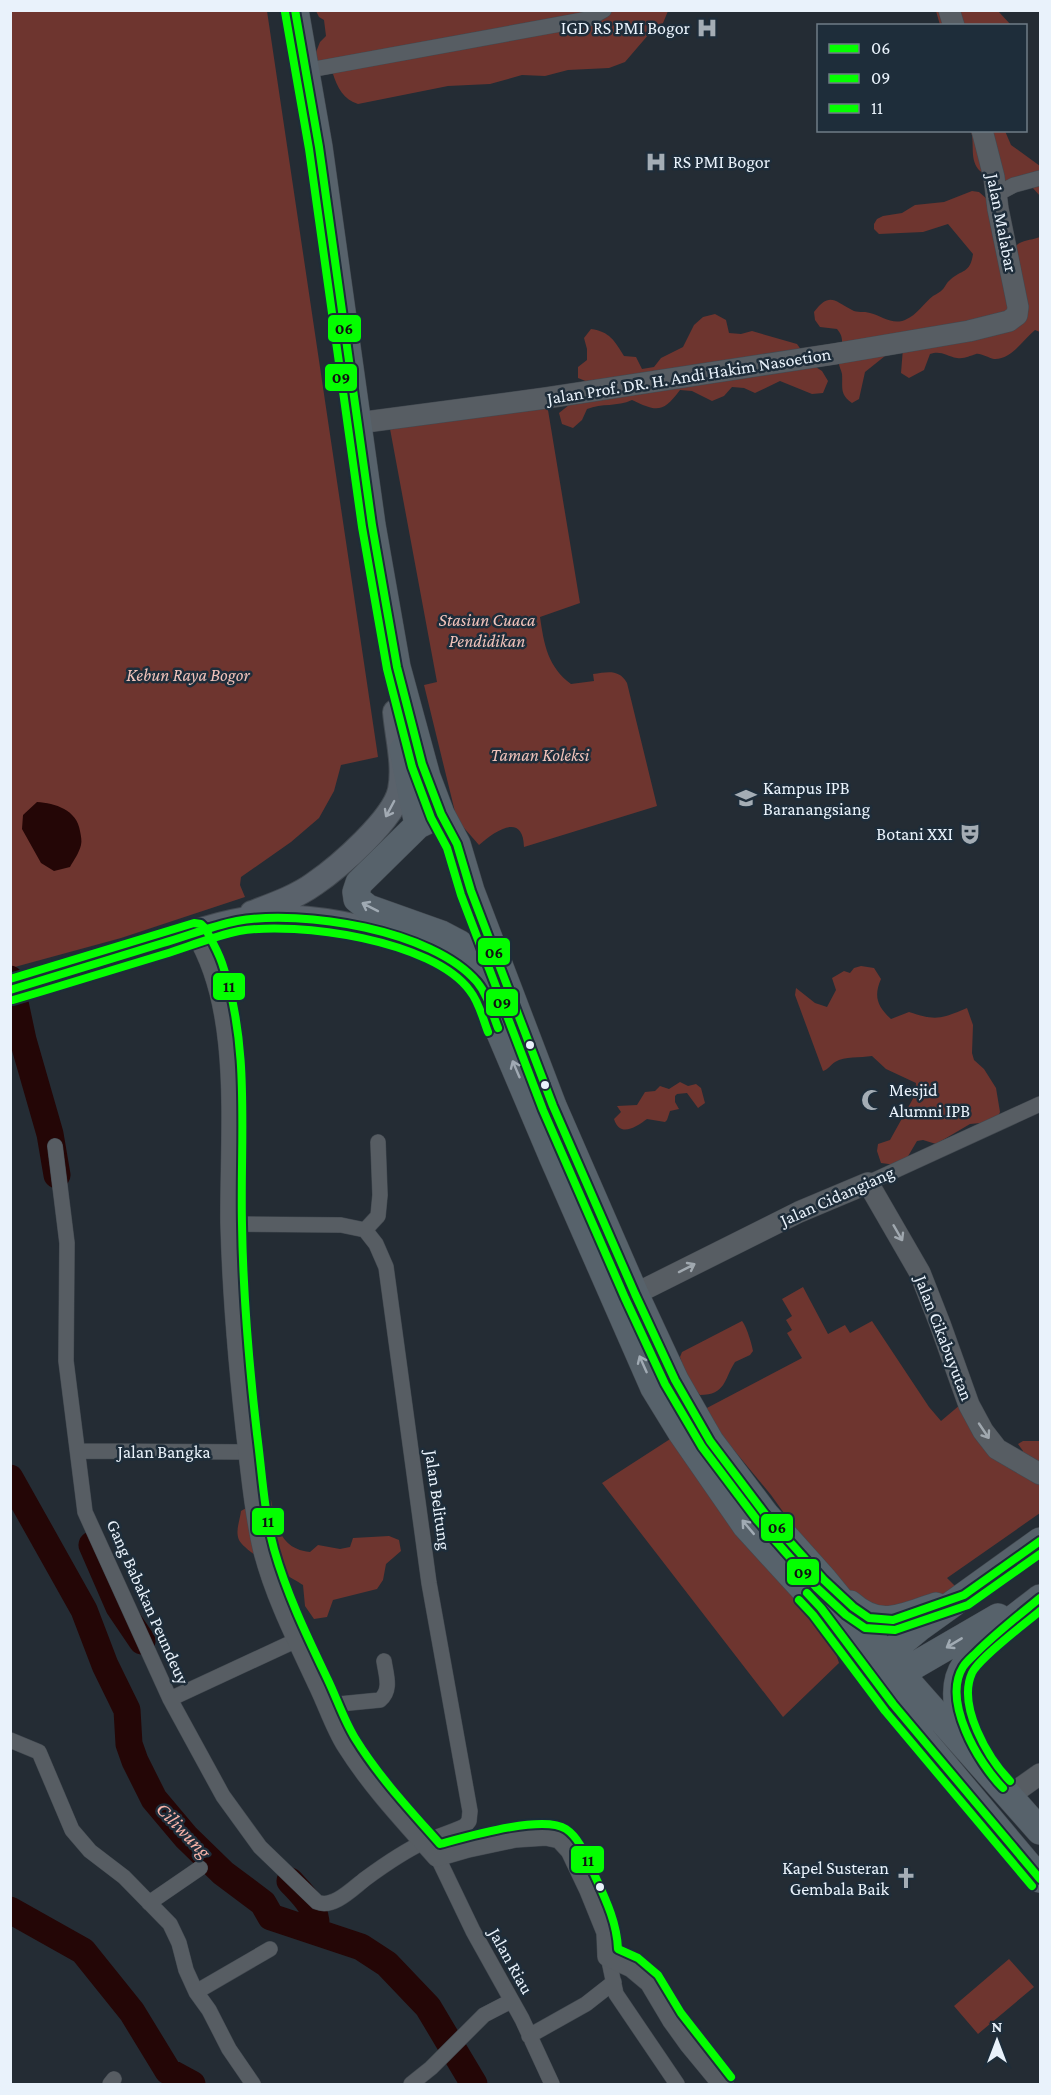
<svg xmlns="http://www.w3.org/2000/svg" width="1051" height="2095" font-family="'Crimson Pro',serif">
  <rect width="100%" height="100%" fill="#242c34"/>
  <path fill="#6e352f" d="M10 11H267L378 757 341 765 334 791 319 818 291 842 241 877 240 885 245 897 121 938 11 968Z
    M316 11H668L663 23 652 28 649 34 625 62 609 68 568 70 545 76 522 75 490 84 448 86 358 104C344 100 337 87 333 74L326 71 314 57 320 42 326 36 324 20 319 17Z
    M936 11H998L1011 25H940Z
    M971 131H1005L1011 145 1040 166V196L1032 187 1015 189 980 171C969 160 975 145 971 131Z
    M972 191 979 192 987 199 1012 250C1022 238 1027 242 1040 237V332L1035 330C1023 340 1011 360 994 359 988 358 981 353 976 354 969 356 965 359 957 358 946 356 941 350 930 354L924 370 909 378 901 373 903 348H888L885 356 865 372 859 399 852 403C839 394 843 387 842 374 841 369 838 365 839 360 839 347 847 341 837 329L820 327 815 320 814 312C829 292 834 300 852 310 857 313 864 311 870 313 882 316 892 325 905 320 917 315 924 303 933 296 935 295 940 292 941 291 945 288 946 283 950 280 962 269 970 274 973 254L948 224 923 232 879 234 874 229V224L877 219 883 216 902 213 915 205 944 202Z
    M715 314 726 320 729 333 741 334 752 331 797 344 811 364 822 371 828 381 823 393 812 394 780 381 755 393 744 388 732 387 724 396 712 401 692 391 680 390C663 413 657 412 632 400 617 407 602 403 587 409L582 420 573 428 562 424 559 413 569 405 582 401 588 382 578 378V367L587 360V349L584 338 591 329C610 332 614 340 624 356L636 357 642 369 654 367 661 358 683 347 694 325 703 317Z
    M546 398 580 603 540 617C544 645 548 667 571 684L594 681 593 674C608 672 619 669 627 683L657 806 524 847C523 811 494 832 479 845L457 820 424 685 437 682 388 418Z
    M861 966 874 968 881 979C873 997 878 1007 891 1019L909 1012C936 1021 941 1019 967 1008L973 1025 972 1053 974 1060 984 1069 996 1088 1000 1112 997 1119 991 1122 970 1124 936 1144 923 1140 917 1141 907 1158 896 1165 881 1163 877 1151 878 1144 890 1140 915 1095 916 1083 886 1069 872 1056C860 1058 845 1056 835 1062 830 1065 829 1069 823 1071L795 995 796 988 815 1003 827 1007 836 990 832 978 844 971 850 973 854 968Z
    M680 1082 688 1086 696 1084 701 1088 705 1103 698 1108 687 1093 677 1094 675 1096V1102L679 1109 670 1111 667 1120 665 1122 647 1119C636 1127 620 1138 614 1119L621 1112 617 1106 637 1105 645 1092 655 1091 660 1086 669 1089Z
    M803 1287 828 1334 845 1325 850 1333 872 1321 929 1407 941 1421 967 1399 1018 1460 1023 1451 1018 1444 1023 1441H1040V1513L947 1578 964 1595 869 1618 804 1541 771 1495 719 1432 705 1409 802 1358 787 1333 792 1330 786 1320 792 1316 782 1299Z
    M742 1321C746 1325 752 1344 753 1351L750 1355 735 1362C724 1379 726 1395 700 1395L686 1377 680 1357 682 1352Z
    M681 1432 821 1608 839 1663 783 1717 602 1483Z
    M263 1498 271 1500C276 1525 280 1549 310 1552L318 1545 340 1549 350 1547 353 1538 389 1536 399 1540 401 1551 386 1564 383 1580 377 1589 333 1600 327 1617 314 1619 305 1606 303 1585C289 1576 246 1553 239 1540 235 1531 240 1520 241 1511Z
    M1009 1959 1034 1987 978 2034 954 2006Z"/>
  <path fill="#240606" d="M37 802C55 803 77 810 80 831 81 836 82 841 81 845 79 853 74 860 70 867L54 871 41 863 22 829 23 815Z"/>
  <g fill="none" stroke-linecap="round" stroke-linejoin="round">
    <path stroke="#240606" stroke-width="27" d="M10 979 23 1040 50 1134 57 1175
      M10 1478 84 1610 105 1665 127 1710 129 1744 135 1761 154 1799 186 1837 223 1873 263 1903 271 1917 361 1947 387 1964 428 2007 474 2084
      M92 1545 119 1607 142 1641
      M290 1881C304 1896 318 1908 316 1930
      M10 1910 83 1951 132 2012 168 2071 192 2084"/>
    <defs>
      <path id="street" d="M304 71 588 19 604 10
        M997 194 1014 185 1040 178
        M55 1146 67 1243 66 1361 85 1512 170 1699 223 1796 260 1847 317 1902C333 1909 352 1889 365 1879 384 1865 404 1851 426 1841 439 1836 452 1832 465 1826L469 1821 470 1811 429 1583 386 1267 376 1244 365 1230 378 1216 380 1195 378 1142
        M868 1183 1040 1104
        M231 1224 341 1225 365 1230
        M78 1451 249 1452
        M170 1699 297 1640
        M329 1705 380 1700C392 1690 386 1675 384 1661
        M10 1740 39 1752 72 1830 90 1851 124 1877 170 1924 179 1943 186 1970 196 1992 209 2010 229 2049 253 2084
        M437 1856 473 1931 522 2019 552 2084
        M149 1903 200 1868
        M608 1956 616 1994 677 2084
        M196 1992 270 1949
        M529 2036 586 2004 614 1982
        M110 2084 114 2079
        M411 2084 431 2068 484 2015 511 2001"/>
      <path id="secondary" d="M949 10 954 26
        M358 423 546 398 834 354 969 331 1009 321 1017 315 1018 307 998 209 994 177 982 130
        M196 933C244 1011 230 1133 231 1223 233 1300 240 1377 249 1453 253 1486 256 1519 264 1551 276 1597 298 1640 318 1683 328 1703 335 1726 347 1745 372 1785 406 1821 437 1856L468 1847 515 1837 546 1835 560 1838 571 1850 590 1890 607 1932 608 1956 632 1967 650 1982 672 2019 690 2044 723 2084
        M635 1294 799 1212 868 1183 920 1273 940 1324 969 1405 983 1431 997 1449 1040 1474
        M1009 1796 1040 1774"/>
      <path id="primary" d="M252 913C273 905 296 897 314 884 339 867 394 819 400 790 405 765 397 736 395 712
        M10 990C51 977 92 966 133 953 172 940 214 923 255 918 306 913 378 928 425 947 432 950 440 952 446 956 457 962 467 974 477 982"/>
      <path id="highway" d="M295 10 319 147 372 525 397 667 427 777 441 814 457 844 471 891 553 1106 635 1294 675 1380 710 1441 765 1514 824 1580 901 1674 1040 1831
        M403 750 418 825
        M441 814 418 825 359 883 356 892 357 899 368 908 441 934 460 944 469 960 553 1158 654 1388 681 1432 746 1526 821 1608 893 1704 1040 1879
        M850 1604C880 1631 902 1617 936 1606
        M873 1666 919 1628 1040 1541
        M886 1682 998 1617
        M972 1744C959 1723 949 1688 965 1665 984 1638 1015 1618 1040 1598"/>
    </defs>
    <use href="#street" stroke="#424950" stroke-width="16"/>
    <use href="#secondary" stroke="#424950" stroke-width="22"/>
    <use href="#primary" stroke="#424950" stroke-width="26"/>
    <use href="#highway" stroke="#424950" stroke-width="28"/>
    <use href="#street" stroke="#575d63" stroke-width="15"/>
    <use href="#secondary" stroke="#575d63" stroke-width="21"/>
    <use href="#primary" stroke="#5a626b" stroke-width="24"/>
    <use href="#highway" stroke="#57626b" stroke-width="27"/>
    <defs>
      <path id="bus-1" d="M295 10 319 147 372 525 397 667 422 764 441 814 457 844 471 891 553 1106 635 1294 675 1380 710 1441 765 1514 824 1580 853 1607 869 1618 893 1620 964 1595 1040 1541
        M10 990C61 974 112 959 163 943 187 936 212 926 237 921 302 909 433 930 477 982 488 995 492 1013 498 1028
        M807 1593 821 1608 893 1704 1040 1879
        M1003 1788C978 1763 942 1701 963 1667 966 1662 972 1657 976 1653 996 1633 1018 1616 1040 1598"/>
      <path id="bus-2" d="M285 12 309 149 362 527 387 669 412 767 431 818 447 848 461 895 543 1110 625 1298 665 1384 702 1447 757 1520 817 1588 846 1615 865 1628 895 1630 968 1605 1040 1554
        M13 1000C64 985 115 969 165 954 190 946 215 936 239 931 297 921 433 940 470 991 479 1002 483 1019 488 1032
        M799 1600 813 1615 885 1711 1032 1886
        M1010 1781C988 1758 957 1706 972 1673 980 1657 1025 1624 1040 1611"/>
      <path id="bus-3" d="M10 979 194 923 201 924 205 928C211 939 218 951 222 963 251 1047 240 1137 242 1224 243 1294 249 1364 257 1434 262 1472 264 1512 274 1549 287 1595 308 1638 328 1680 337 1699 344 1720 355 1738 379 1777 410 1810 440 1844 466 1837 543 1814 566 1829 581 1839 587 1860 595 1876 606 1900 617 1923 618 1949L638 1958 658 1975 681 2013 731 2077"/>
    </defs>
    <use href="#bus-1" stroke="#1e2d3a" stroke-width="12"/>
    <use href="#bus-2" stroke="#1e2d3a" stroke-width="12"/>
    <use href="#bus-3" stroke="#1e2d3a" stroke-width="12"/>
    <use href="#bus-1" stroke="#04ff00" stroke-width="8"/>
    <use href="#bus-2" stroke="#04ff00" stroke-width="8"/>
    <use href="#bus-3" stroke="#04ff00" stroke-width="8"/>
  </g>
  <defs><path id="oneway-shaft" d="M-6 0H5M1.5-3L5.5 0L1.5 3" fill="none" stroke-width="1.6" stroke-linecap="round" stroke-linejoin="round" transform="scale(1.5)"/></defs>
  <use stroke="#a2aab3" href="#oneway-shaft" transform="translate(390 809) rotate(118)"/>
  <g stroke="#a0aab3">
    <use href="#oneway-shaft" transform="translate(370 907) rotate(-153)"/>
    <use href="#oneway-shaft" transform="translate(516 1069) rotate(-113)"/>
    <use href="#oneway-shaft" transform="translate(643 1364) rotate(-114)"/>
    <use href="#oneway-shaft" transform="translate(748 1527) rotate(-130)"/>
    <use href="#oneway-shaft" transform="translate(954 1643) rotate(149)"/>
  </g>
  <g stroke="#a0a8af">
    <use href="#oneway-shaft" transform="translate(898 1233) rotate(60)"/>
    <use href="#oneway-shaft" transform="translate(687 1268) rotate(-27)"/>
    <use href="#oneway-shaft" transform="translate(984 1431) rotate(56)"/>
  </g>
  <defs>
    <symbol id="hospital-bare" viewBox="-9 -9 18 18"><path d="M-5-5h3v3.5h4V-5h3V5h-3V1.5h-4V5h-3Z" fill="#a4adb5" stroke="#1e2d3a" stroke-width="2.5" paint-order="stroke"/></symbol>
    <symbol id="university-bare" viewBox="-9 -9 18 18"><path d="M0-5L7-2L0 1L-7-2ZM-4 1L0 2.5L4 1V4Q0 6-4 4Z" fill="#a4adb5" stroke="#1e2d3a" stroke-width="2.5" paint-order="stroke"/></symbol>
    <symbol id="theatre-bare" viewBox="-9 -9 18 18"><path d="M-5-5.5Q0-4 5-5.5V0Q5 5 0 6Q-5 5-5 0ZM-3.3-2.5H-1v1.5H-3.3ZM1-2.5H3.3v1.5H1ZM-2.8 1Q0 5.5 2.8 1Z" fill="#a4adb5" stroke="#1e2d3a" stroke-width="2.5" paint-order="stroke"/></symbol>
    <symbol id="mosque-bare" viewBox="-9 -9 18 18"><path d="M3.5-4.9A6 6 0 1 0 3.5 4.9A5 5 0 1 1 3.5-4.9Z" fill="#a4adb5" stroke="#1e2d3a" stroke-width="2.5" paint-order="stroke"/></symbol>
    <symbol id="church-bare" viewBox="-9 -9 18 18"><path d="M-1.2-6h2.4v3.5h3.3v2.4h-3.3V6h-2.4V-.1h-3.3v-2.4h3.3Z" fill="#a4adb5" stroke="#1e2d3a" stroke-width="2.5" paint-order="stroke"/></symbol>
  </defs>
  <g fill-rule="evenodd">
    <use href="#hospital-bare" x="692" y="13" width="30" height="30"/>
    <use href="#hospital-bare" x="641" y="147" width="30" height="30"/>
    <use href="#university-bare" x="731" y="783" width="30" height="30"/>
    <use href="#theatre-bare" x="955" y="819" width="30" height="30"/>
    <use href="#mosque-bare" x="857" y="1085" width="30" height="30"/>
    <use href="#church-bare" x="891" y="1863" width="30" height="30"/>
  </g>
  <g fill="#e9f2fb" stroke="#1e2d3a" stroke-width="2">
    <circle cx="530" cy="1045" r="5"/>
    <circle cx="545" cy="1085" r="5"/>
    <circle cx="600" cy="1887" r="5"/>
  </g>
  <g text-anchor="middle" stroke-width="5" stroke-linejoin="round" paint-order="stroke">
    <g font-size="18" fill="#e9f2fb" stroke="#1e2d3a" text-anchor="end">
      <text x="690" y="34">IGD RS PMI Bogor</text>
      <text x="673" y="168" text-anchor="start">RS PMI Bogor</text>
      <text x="763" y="794" text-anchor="start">Kampus IPB<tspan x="763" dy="21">Baranangsiang</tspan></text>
      <text x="953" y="840">Botani XXI</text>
      <text x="889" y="1096" text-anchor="start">Mesjid<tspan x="889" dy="21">Alumni IPB</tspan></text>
      <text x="889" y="1874">Kapel Susteran<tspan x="889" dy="21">Gembala Baik</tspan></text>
    </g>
    <g font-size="18" fill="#e9f2fb" stroke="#1e2d3a">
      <text transform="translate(1002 223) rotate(79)" y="6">Jalan Malabar</text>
      <text transform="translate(689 376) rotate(-9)" y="6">Jalan Prof. DR. H. Andi Hakim Nasoetion</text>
      <text transform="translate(837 1196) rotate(-24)" y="6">Jalan Cidangiang</text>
      <text transform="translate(944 1338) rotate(69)" y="6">Jalan Cikabuyutan</text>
      <text x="164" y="1458">Jalan Bangka</text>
      <text transform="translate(438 1500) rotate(82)" y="6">Jalan Belitung</text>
      <text transform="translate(148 1602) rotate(66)" y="6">Gang Babakan Peundeuy</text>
      <text transform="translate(511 1961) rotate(61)" y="6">Jalan Riau</text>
    </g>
    <g font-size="18" font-style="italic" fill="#f1c3bb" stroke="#1e2d3a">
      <text x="487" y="626">Stasiun Cuaca<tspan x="487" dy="21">Pendidikan</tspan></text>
      <text x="188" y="681">Kebun Raya Bogor</text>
      <text x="540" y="761">Taman Koleksi</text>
    </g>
    <g font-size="20" font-style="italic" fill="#f7b3a9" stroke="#1e2d3a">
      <text transform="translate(184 1830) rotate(46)" y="7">Ciliwung</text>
    </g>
  </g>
  <g stroke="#1e2d3a" stroke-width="2">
    <rect x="327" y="314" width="35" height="29" rx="6" fill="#04ff00"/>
    <rect x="324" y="363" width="34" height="29" rx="6" fill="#04ff00"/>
    <rect x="477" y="937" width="34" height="29" rx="6" fill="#04ff00"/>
    <rect x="212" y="972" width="34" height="29" rx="6" fill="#04ff00"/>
    <rect x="485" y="988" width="34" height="29" rx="6" fill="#04ff00"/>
    <rect x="251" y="1507" width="34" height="29" rx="6" fill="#04ff00"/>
    <rect x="760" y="1513" width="34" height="29" rx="6" fill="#04ff00"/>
    <rect x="786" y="1558" width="34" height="28" rx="6" fill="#04ff00"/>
    <rect x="570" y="1845" width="35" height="29" rx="6" fill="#04ff00"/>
  </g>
  <g font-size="16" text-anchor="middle" font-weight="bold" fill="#111">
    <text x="344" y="334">06</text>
    <text x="341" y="383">09</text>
    <text x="494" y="958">06</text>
    <text x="229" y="992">11</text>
    <text x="502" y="1008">09</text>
    <text x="268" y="1527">11</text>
    <text x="777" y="1533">06</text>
    <text x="803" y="1578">09</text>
    <text x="588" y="1866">11</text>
  </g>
  <rect width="1051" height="2095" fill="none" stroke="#e9f2fb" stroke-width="24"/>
  <rect x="817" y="24" width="210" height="108" fill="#1e2d3a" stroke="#6f7c87" stroke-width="1.5"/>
  <rect x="829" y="44" width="30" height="9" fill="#04ff00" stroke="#6f7c87" stroke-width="1.5"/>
  <text x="871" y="54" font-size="18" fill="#e9f2fb">06</text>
  <rect x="829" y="74" width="30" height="9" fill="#04ff00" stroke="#6f7c87" stroke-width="1.5"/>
  <text x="871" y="84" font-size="18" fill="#e9f2fb">09</text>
  <rect x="829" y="104" width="30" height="9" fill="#04ff00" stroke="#6f7c87" stroke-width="1.5"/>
  <text x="871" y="114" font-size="18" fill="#e9f2fb">11</text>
  <g transform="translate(997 2041)" stroke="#1e2d3a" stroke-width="4.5" paint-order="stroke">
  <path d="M0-4.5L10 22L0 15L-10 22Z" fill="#e9f2fb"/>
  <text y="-9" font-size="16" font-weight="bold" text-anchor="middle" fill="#e9f2fb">N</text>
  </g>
</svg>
